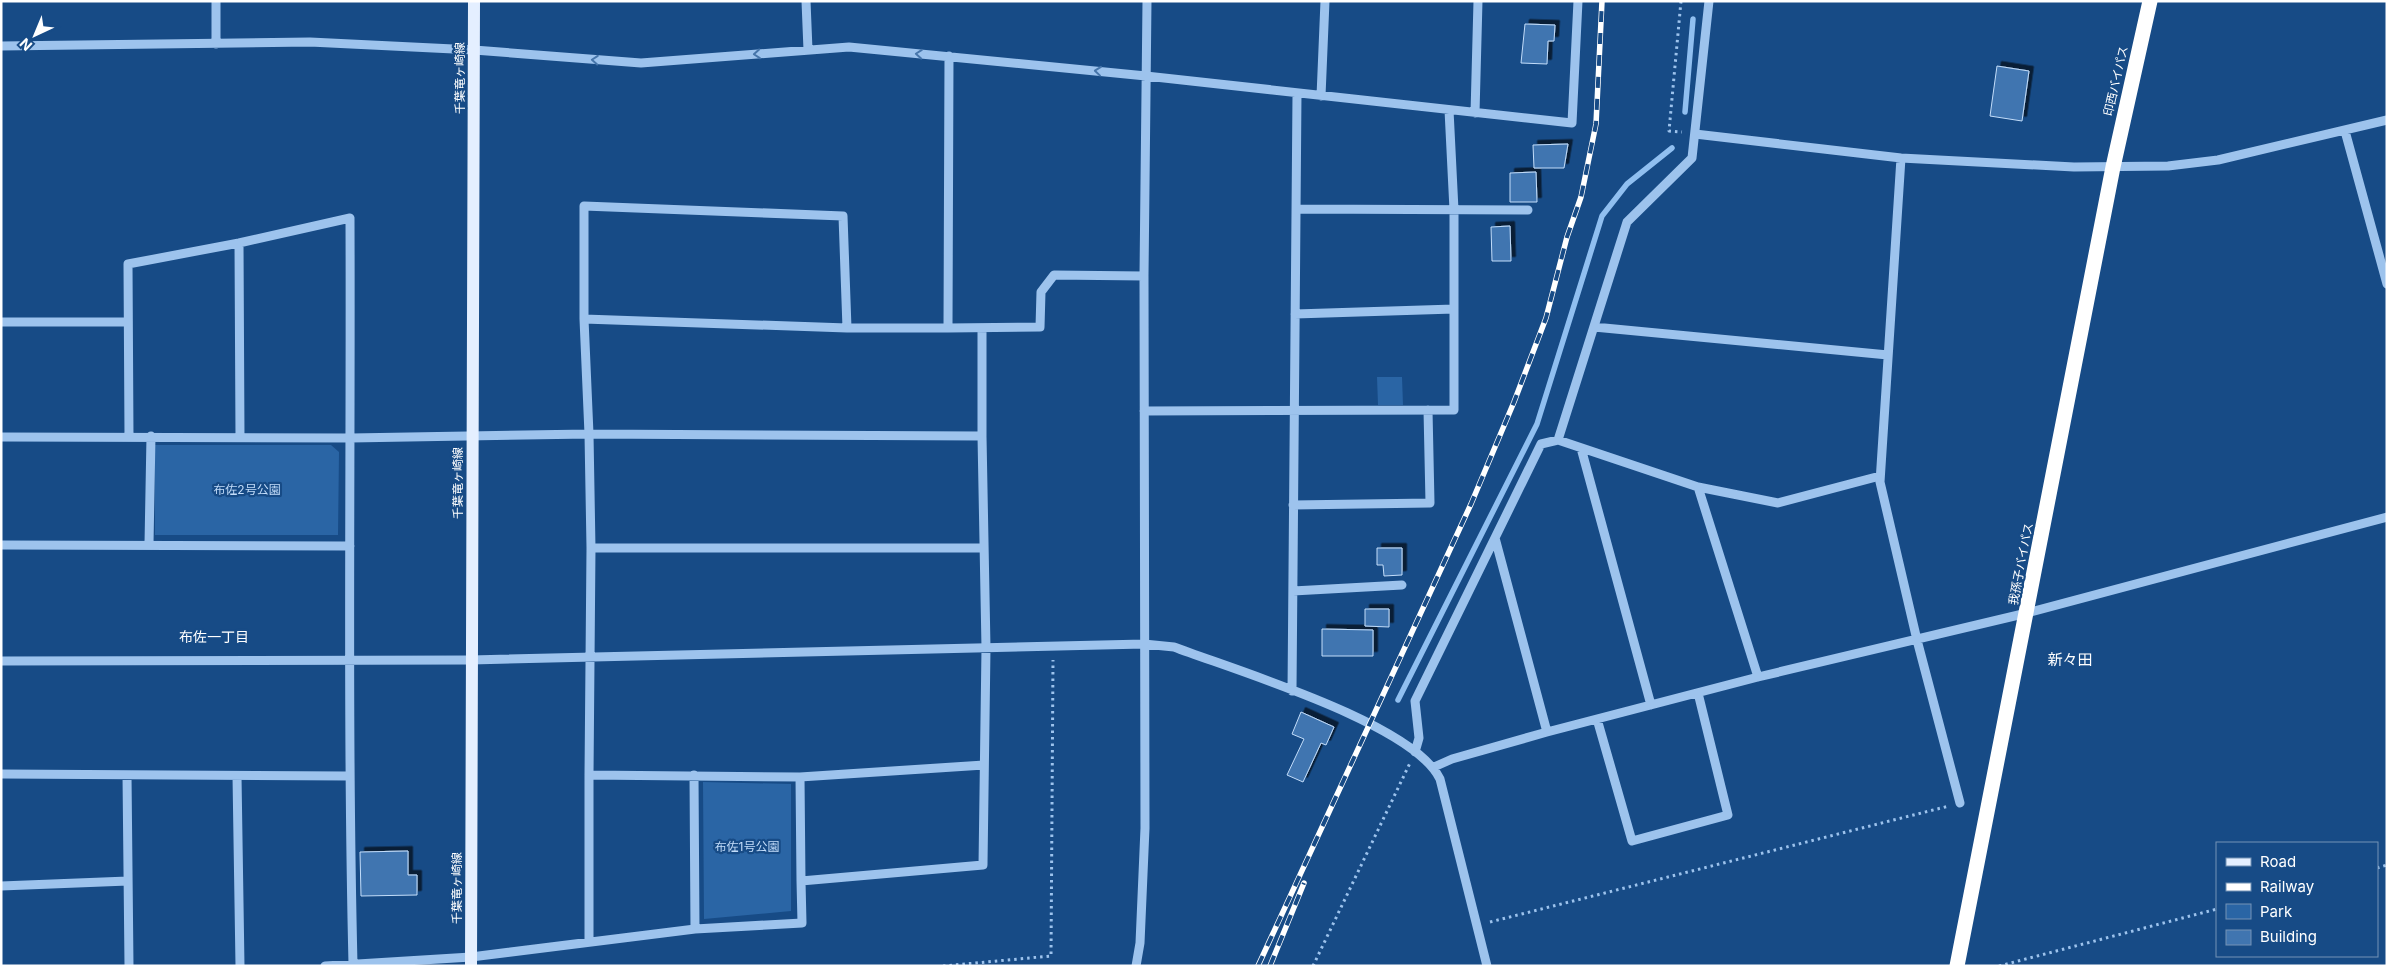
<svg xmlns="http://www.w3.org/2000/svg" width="2388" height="967" font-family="Inter,'Noto Sans JP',sans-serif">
  <defs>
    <filter id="shadow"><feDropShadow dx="4.5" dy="-4.5" stdDeviation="0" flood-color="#0009"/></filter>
  </defs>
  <rect width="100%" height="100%" fill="#174b86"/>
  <path fill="#2a65a5" d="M1377 377H1402L1403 405H1378Z
    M155 445H331L339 452 338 535H155Z
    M703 782 791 784V911L704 919Z"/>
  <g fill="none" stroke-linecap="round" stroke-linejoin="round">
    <path stroke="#90bff0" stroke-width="5.5" d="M1685 112 1693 19
      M1398 700 1537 424 1602 216 1627 184 1672 148"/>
  </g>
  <path fill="#4075b0" stroke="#c3ddfa" filter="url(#shadow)" d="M1525 24 1555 25 1554 41H1548L1547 64 1521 63Z
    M1997 66 2029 71 2022 121 1990 116Z
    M1568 144 1564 168H1534L1533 145Z
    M1536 172 1537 202H1510V173Z
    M1510 226 1511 261H1492L1491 227Z
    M1377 548H1402V575L1384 576 1383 565H1377Z
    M1365 609H1389V627L1365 626Z
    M1322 629 1373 630V656H1322Z
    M1301 712 1334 727 1326 745 1321 743 1303 782 1287 775 1304 739 1292 734Z
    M408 851V875H417V895L361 896 360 852Z"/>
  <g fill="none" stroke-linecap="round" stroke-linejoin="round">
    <path stroke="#9dc3ed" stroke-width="3" stroke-dasharray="2.5 4" stroke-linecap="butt" d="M1681 1 1669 131 1682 132
      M2377 868 2387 865
      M1490 922 1949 806
      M943 966 1051 956 1053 660
      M1313 966 1410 763
      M1999 966 2217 909"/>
    <path stroke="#9dc3ed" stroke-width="9" d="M806 1 808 50
      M216 44V1
      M1 46 310 42 474 50 641 63 849 47 1146 76 1572 123 1578 1
      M949 56 948 328 1040 327 1041 292 1054 275 1144 276
      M1321 96 1325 1
      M1475 113 1478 1
      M2345 131 2387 284
      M1695 134 1901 158 2074 167 2168 166 2218 160 2387 120
      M1901 158 1880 482 1917 640 1960 803
      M1296 209 1528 210
      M239 243 240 437
      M1295 314 1454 309
      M584 319 847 328H948
      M1 322H127
      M1594 327 1888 355
      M1144 411 1454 410V210L1449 110
      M982 436V329
      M1 437 351 438 589 434 982 436 986 648 983 865 801 881 802 923 695 929 471 957 325 966
      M129 437 128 264 239 243 350 218C351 467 347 715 353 964
      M1558 440 1698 487 1758 677
      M1581 448 1651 705
      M1698 487 1778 503 1880 476
      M1293 505 1430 503 1428 410
      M1495 538 1547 732
      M149 544 151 436
      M1 545 350 546
      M591 548H983
      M1293 591 1402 585
      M1 661 471 660 1144 644 1174 647C1234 670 1413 723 1440 779L1487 966
      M1292 691 1297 94
      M1597 719 1632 841 1728 815 1698 693
      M1415 752 1419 738 1415 701 1541 444 1558 440 1627 222 1692 158 1709 1
      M1434 767 1452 759 1547 732 1758 677 2027 613 2387 517
      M1 774 348 776
      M127 775 129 966
      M589 775 591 548 589 434 584 319V206L843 216 847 328
      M694 775 695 929
      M237 776 240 966
      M800 777 984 765
      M1 886 128 881
      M589 941V775L800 777 801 881
      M1136 966 1140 943 1145 828 1144 276 1147 1"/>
    <path stroke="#e4efff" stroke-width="12" d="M471 966 474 1"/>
    <path stroke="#fff" stroke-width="15" d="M1957 966 2113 167 2150 1"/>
    <defs>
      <path id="rail" d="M1258 966 1471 504 1514 402 1546 318 1567 237 1581 197 1596 124 1602 1
        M1270 966 1304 883"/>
    </defs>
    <use href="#rail" stroke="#fff" stroke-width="5.5"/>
    <use href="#rail" stroke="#174b86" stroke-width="4" stroke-dasharray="11" stroke-linecap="butt"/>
  </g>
  <defs><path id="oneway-chevron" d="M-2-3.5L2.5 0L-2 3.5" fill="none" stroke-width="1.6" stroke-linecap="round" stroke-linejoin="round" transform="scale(1.25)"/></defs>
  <g stroke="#4675aa">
    <use href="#oneway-chevron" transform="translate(757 54) rotate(175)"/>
    <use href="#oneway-chevron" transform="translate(919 54) rotate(-175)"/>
    <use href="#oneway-chevron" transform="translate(595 60) rotate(-176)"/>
    <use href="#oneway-chevron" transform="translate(1098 71) rotate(-174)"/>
  </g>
  <g text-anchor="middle" stroke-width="4.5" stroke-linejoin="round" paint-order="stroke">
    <g font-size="12" fill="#fff" stroke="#174b86">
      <text transform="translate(460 78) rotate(-90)" y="4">千葉竜ヶ崎線</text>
      <text transform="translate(2116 81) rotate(-77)" y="4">印西バイパス</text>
      <text transform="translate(458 483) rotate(-90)" y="4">千葉竜ヶ崎線</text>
      <text transform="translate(2021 564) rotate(-79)" y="4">我孫子バイパス</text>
      <text transform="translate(457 888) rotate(-90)" y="4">千葉竜ヶ崎線</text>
    </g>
    <g font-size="12" fill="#c3ddfa" stroke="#174b86">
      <text x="247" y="494">布佐2号公園</text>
      <text x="747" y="851">布佐1号公園</text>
    </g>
    <g font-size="14" fill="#fff" stroke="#174b86">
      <text x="214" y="642">布佐一丁目</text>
    </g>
    <g font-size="15" fill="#fff" stroke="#174b86">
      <text x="2070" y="665">新々田</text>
    </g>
  </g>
  <rect width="2388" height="967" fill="none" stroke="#ffffff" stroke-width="5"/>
  <rect x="2216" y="842" width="162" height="115" fill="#174b86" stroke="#7493b6"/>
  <rect x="2226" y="858" width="25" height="8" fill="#e4efff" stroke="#7493b6"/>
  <text x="2260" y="867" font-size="15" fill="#ffffff">Road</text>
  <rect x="2226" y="883" width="25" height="8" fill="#ffffff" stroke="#7493b6"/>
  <text x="2260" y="892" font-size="15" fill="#ffffff">Railway</text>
  <rect x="2226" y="904" width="25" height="15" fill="#2a65a5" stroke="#7493b6"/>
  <text x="2260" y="917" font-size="15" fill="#ffffff">Park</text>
  <rect x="2226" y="930" width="25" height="15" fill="#4075b0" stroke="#7493b6"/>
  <text x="2260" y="942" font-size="15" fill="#ffffff">Building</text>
  <g transform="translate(35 35) rotate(224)" stroke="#174b86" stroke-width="4" paint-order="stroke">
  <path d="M0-4L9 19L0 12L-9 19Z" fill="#ffffff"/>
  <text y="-8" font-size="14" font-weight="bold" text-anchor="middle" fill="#ffffff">N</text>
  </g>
</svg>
